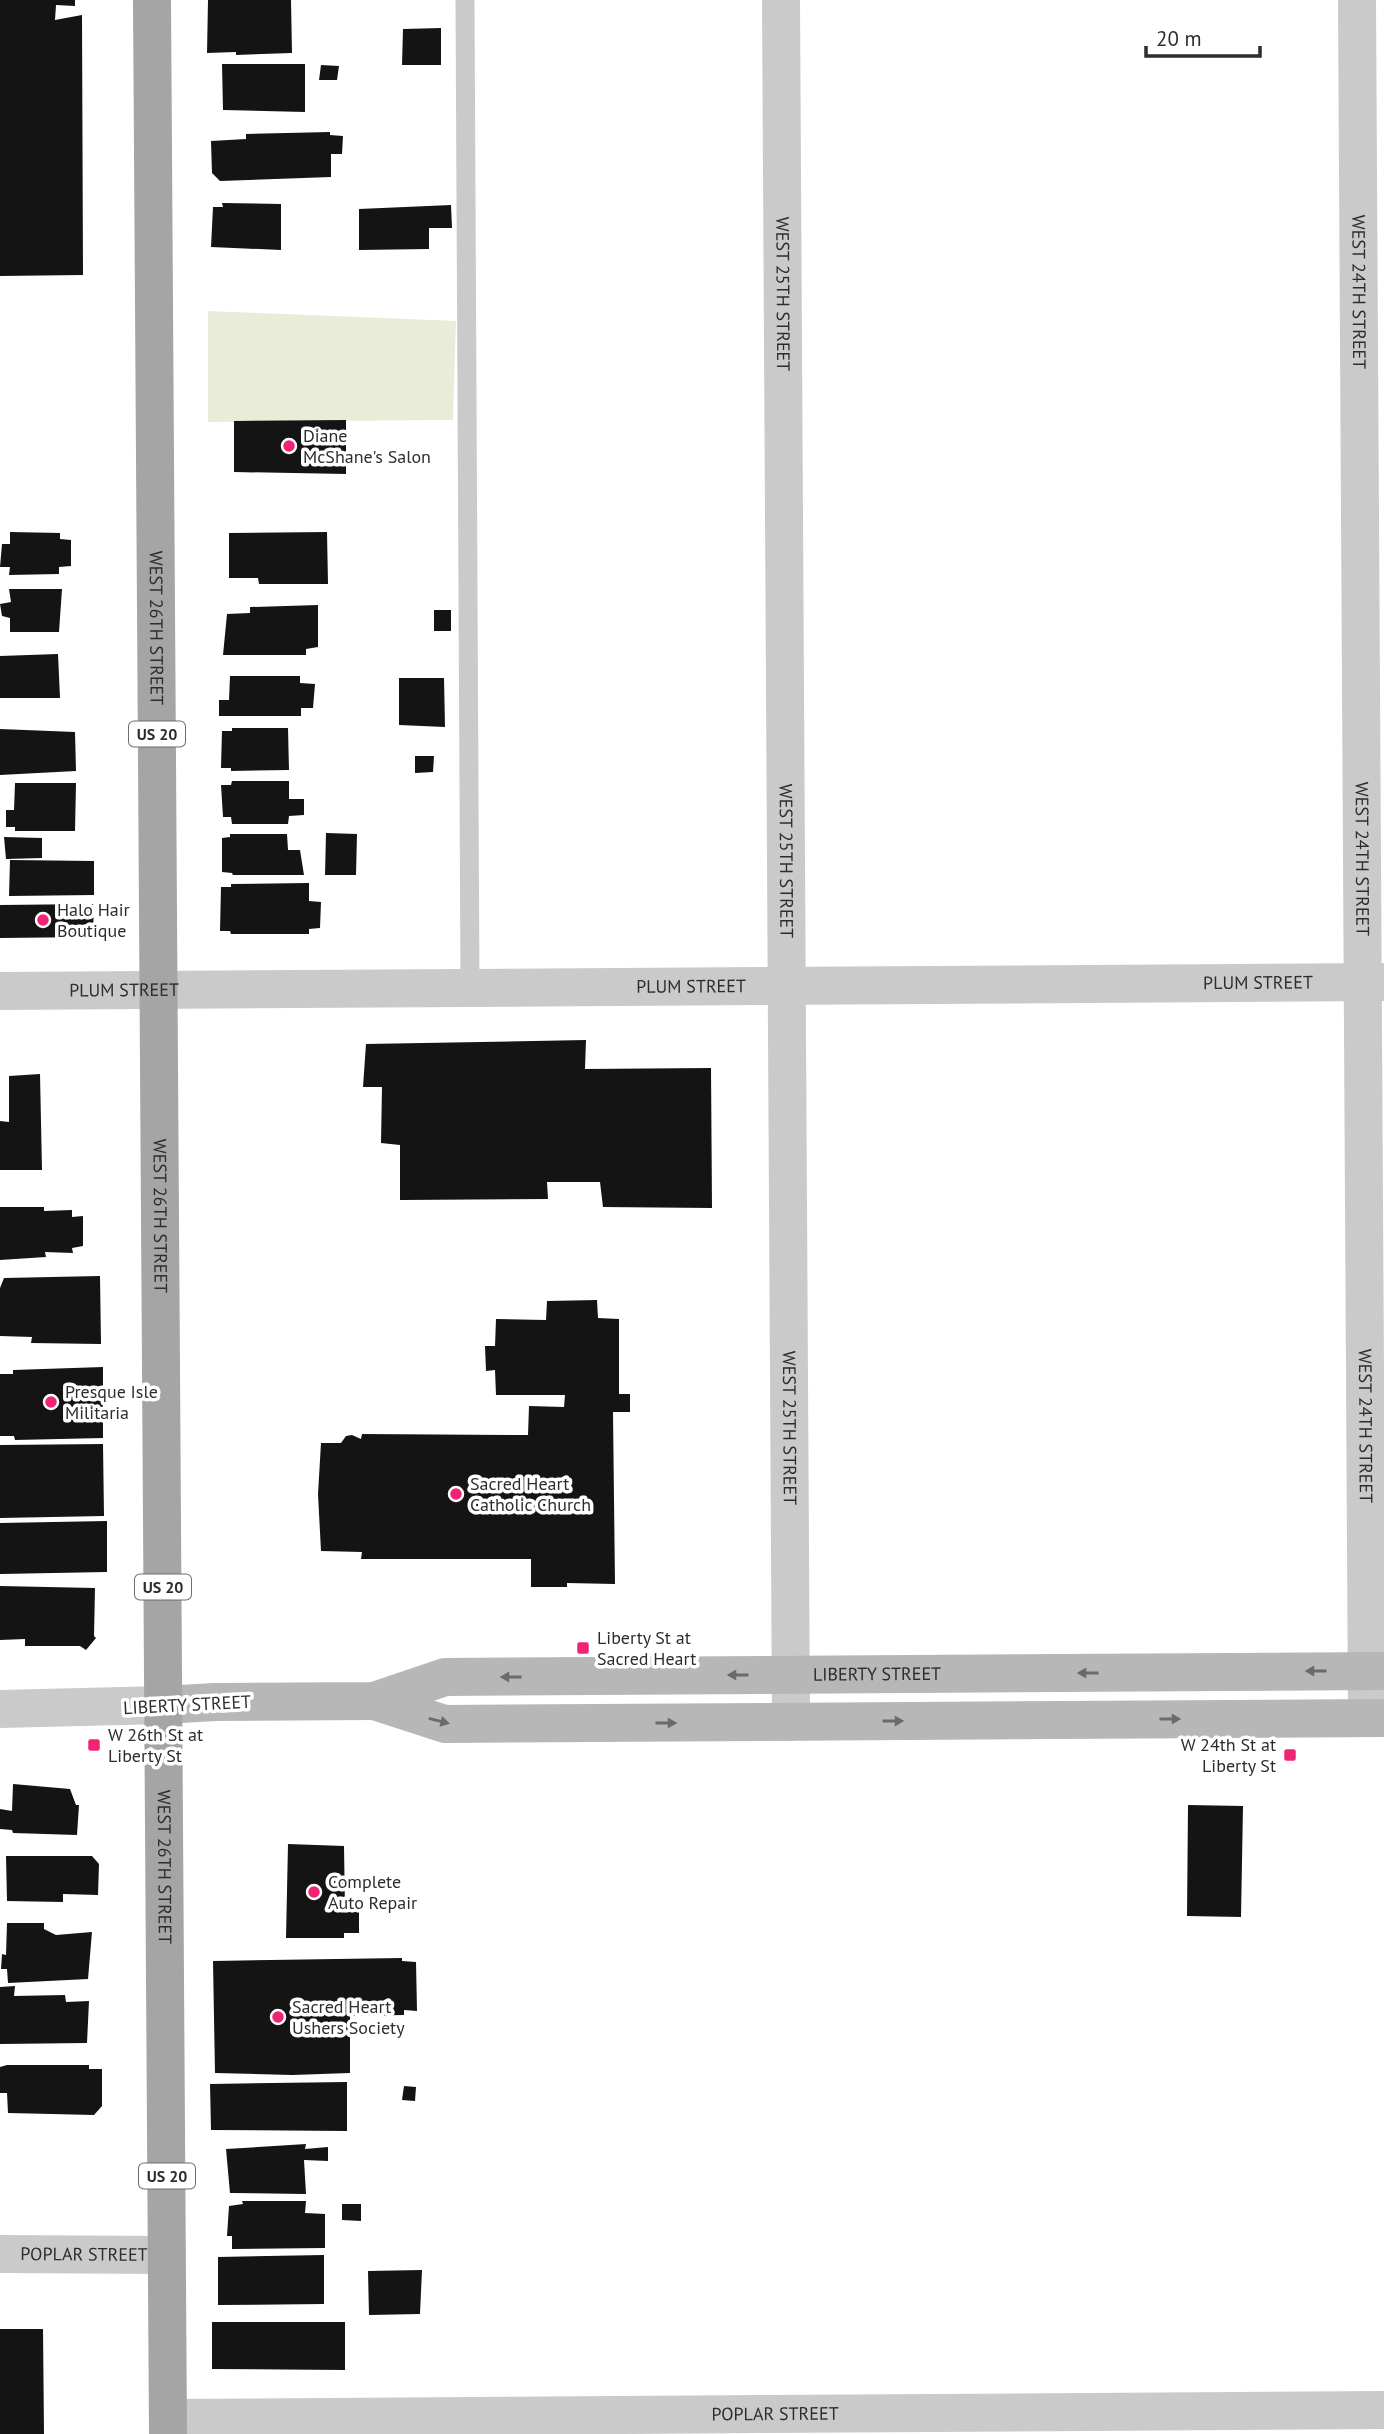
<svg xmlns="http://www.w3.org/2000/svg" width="1384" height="2434" font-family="'PT Sans',sans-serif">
  <rect width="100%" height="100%" fill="#fff"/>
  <path fill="#e9ecd9" d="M208 311 456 321 453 420 208 422Z"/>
  <path fill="#141414" d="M0 0H75V6L56 5 55 20 82 15 83 275 0 276Z
    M208 0H291L292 53 236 55V52L207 53Z
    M441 28V65H402L403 29Z
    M222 64H305V112L223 110Z
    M321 65 339 66 337 80H319Z
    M330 132V135L343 136 342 154H331V177L220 181 212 173 211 141 246 139V134Z
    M222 203 281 204V250L211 247 213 207H223Z
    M451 205 452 228H429V249L359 250V209Z
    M346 420V474L234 472V421Z
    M10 532 60 533V539L71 540V566L59 567V574L9 575 10 567H0L2 544H10Z
    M327 532 328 584H259L258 578H229V533Z
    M9 589H62L59 632H10V618L2 616 0 604 11 602Z
    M318 605V647L306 649V655H223L227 614 250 613V607Z
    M434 610H451V631H434Z
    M58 654 60 698H0V656Z
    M230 676H300V683L315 684 313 708H301V716H219V700H229Z
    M399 678H444L445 727 399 725Z
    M232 728H288L289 770 231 771V768H221L222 731H232Z
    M0 729 75 732 76 771 0 775Z
    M415 756H434L433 772 415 773Z
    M232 781H289V799H304V815L289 816 288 824H232L231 817H223L221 785H231Z
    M15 783H76L75 831H15V827H6V810H14Z
    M326 833 357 834 356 875H325Z
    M230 834H287L288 850H300L304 875H233L232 873 222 872V838L230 837Z
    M4 837 42 838V858L6 859Z
    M10 860 94 861V895L9 896Z
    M309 883V901L321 902 320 928 309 929V934H231L230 931H220L221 887H231V884Z
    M93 904 94 937 0 938V905Z
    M586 1040 585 1069 711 1068 712 1208 603 1207 600 1182H547L548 1199 400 1200V1145L381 1143 382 1087H363L366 1044Z
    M40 1074 42 1170H0V1121L9 1122V1076Z
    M0 1207H44V1211L72 1210V1217L83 1216V1246L72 1248 73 1253 45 1252 46 1257 0 1260Z
    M100 1276 101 1344 31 1343 32 1337 0 1336V1288L4 1278Z
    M597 1300 598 1318 619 1319V1394H630V1412H613L615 1584 567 1583V1587H531V1559H361L362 1552 321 1551 318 1494 321 1443H341L346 1436 352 1435 361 1439 362 1434 528 1435 529 1406 564 1407 565 1395H496L495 1370 486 1371 485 1346H495L496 1319 546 1320 547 1301Z
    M103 1367V1438L15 1440 14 1436H0V1374H13V1370Z
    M103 1444 104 1516 0 1518V1445Z
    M107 1521V1572L0 1574V1523Z
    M0 1586 95 1588 94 1636 96 1638 86 1650 80 1646H25V1639L0 1640Z
    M13 1784 70 1789 76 1805H79L77 1835 13 1833 12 1830 0 1829V1809L12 1811Z
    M1188 1805 1243 1806 1241 1917 1187 1916Z
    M288 1844 344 1846 345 1910H359V1933H344V1938H286Z
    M6 1856H92L99 1864 98 1895 63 1894V1902L7 1901Z
    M7 1923H44V1929L56 1935 92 1932 88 1979 8 1983 7 1969H1L2 1954 6 1955Z
    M402 1958V1961L416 1962 417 2011 404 2010V2015L350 2016V2073L292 2075 215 2073 213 1961Z
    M15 1986 14 1996 65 1995 66 2002 89 2001 87 2043 0 2044V1987Z
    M7 2065H89V2069H102V2106L94 2115 8 2113 7 2093H0V2067Z
    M347 2082V2131L211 2130 210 2084Z
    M404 2086 416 2087 415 2101 402 2100Z
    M306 2144 305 2149 328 2147V2161L304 2160 306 2194 230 2193 226 2149Z
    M242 2201H306L305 2213 325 2214V2248L232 2249V2236H227L229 2206 243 2204Z
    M342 2204H361V2221L342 2220Z
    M324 2255V2304L218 2305V2257Z
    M422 2270 420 2314 369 2315 368 2271Z
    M212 2322H345V2370L212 2369Z
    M0 2329H43L44 2434H0Z"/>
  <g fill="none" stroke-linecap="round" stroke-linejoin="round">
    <path stroke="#cacaca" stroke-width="19" d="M465 0 470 988"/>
    <g stroke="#cacaca" stroke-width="38">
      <path id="s1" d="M781 0 791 1722"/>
      <path id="s2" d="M1357 0 1367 1718"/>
      <path id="s3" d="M0 991 1384 982"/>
      <path id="s4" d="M0 2254 167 2255"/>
      <path id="s5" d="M168 2418 1384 2410"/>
    </g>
    <path stroke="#cacaca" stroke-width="38" d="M0 1709 163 1705"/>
    <g stroke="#b7b7b7" stroke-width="38">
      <path d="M374 1701 445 1724 1384 1718"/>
      <path id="s6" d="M163 1705 215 1702 374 1701 445 1677 1384 1671"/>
    </g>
    <path stroke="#a5a5a5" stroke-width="38" id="s7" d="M152 0 168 2434"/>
  </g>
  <defs><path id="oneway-solid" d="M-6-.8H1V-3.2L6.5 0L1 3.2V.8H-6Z" transform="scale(1.75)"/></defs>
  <g fill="#6b6b6b">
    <use href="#oneway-solid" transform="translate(1316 1671) rotate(180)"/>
    <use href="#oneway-solid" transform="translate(1088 1673) rotate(180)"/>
    <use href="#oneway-solid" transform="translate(738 1675) rotate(180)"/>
    <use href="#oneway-solid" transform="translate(511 1677) rotate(180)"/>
    <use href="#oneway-solid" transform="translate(1170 1719)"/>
    <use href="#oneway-solid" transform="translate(439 1721) rotate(14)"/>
    <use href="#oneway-solid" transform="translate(893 1721)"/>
    <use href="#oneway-solid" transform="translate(666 1723)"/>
  </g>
  <g fill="#ef2474" stroke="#fff" stroke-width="2.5">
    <circle cx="289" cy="446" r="7"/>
    <circle cx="43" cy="920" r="7"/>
    <circle cx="51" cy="1402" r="7"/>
    <circle cx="456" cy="1494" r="7"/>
    <rect x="576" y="1641" width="14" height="14" rx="3.5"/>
    <rect x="87" y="1738" width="14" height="14" rx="3.5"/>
    <rect x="1283" y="1748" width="14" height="14" rx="3.5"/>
    <circle cx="314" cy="1892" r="7"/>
    <circle cx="278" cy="2017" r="7"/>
  </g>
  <g text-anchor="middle" stroke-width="7" stroke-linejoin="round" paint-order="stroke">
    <g fill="#fff" stroke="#6c6c6c" stroke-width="2">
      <rect x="129" y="721.5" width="56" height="25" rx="5"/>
      <rect x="135" y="1574.5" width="56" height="25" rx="5"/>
      <rect x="139" y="2163.5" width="56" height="25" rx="5"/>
    </g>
    <g font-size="16" font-weight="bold" fill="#2d2d2d">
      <text x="157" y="740">US 20</text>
      <text x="163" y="1593">US 20</text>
      <text x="167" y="2182">US 20</text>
    </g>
    <g font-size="18" fill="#2d2d2d" stroke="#fff">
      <text dy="6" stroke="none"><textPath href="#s2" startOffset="292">WEST 24TH STREET</textPath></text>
      <text dy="6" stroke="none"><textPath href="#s1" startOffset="294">WEST 25TH STREET</textPath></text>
      <text dy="6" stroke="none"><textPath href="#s7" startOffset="628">WEST 26TH STREET</textPath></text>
      <text dy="6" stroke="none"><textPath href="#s2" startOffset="859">WEST 24TH STREET</textPath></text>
      <text dy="6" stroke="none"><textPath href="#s1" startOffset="861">WEST 25TH STREET</textPath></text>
      <text dy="6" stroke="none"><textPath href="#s3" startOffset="1258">PLUM STREET</textPath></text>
      <text dy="6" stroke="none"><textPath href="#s3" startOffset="691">PLUM STREET</textPath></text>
      <text dy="6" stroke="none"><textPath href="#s3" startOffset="124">PLUM STREET</textPath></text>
      <text dy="6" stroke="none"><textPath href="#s7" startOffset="1216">WEST 26TH STREET</textPath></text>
      <text dy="6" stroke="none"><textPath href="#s2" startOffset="1426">WEST 24TH STREET</textPath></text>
      <text dy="6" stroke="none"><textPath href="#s1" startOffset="1428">WEST 25TH STREET</textPath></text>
      <text dy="6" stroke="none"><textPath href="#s6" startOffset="718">LIBERTY STREET</textPath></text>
      <text transform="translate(187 1705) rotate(-3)" y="6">LIBERTY STREET</text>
      <text dy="6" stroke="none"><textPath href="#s7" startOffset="1867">WEST 26TH STREET</textPath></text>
      <text dy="6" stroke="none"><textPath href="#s4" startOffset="84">POPLAR STREET</textPath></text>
      <text dy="6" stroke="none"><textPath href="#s5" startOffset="607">POPLAR STREET</textPath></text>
    </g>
    <g font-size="18" fill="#2d2d2d" stroke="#fff" text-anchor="start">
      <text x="303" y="442">Diane<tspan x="303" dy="21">McShane's Salon</tspan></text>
      <text x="57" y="916">Halo Hair<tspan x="57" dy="21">Boutique</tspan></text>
      <text x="65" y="1398">Presque Isle<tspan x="65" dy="21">Militaria</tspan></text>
      <text x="470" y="1490">Sacred Heart<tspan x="470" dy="21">Catholic Church</tspan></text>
      <text x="597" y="1644">Liberty St at<tspan x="597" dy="21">Sacred Heart</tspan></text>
      <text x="108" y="1741">W 26th St at<tspan x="108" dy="21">Liberty St</tspan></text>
      <text x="1276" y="1751" text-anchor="end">W 24th St at<tspan x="1276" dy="21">Liberty St</tspan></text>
      <text x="328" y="1888">Complete<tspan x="328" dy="21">Auto Repair</tspan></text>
      <text x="292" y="2013">Sacred Heart<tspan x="292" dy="21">Ushers Society</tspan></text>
    </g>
  </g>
  <path d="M1146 46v10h114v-10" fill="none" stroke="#2d2d2d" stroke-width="3.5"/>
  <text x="1156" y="46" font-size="21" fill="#2d2d2d" stroke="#ffffff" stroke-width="5" paint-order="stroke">20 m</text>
</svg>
